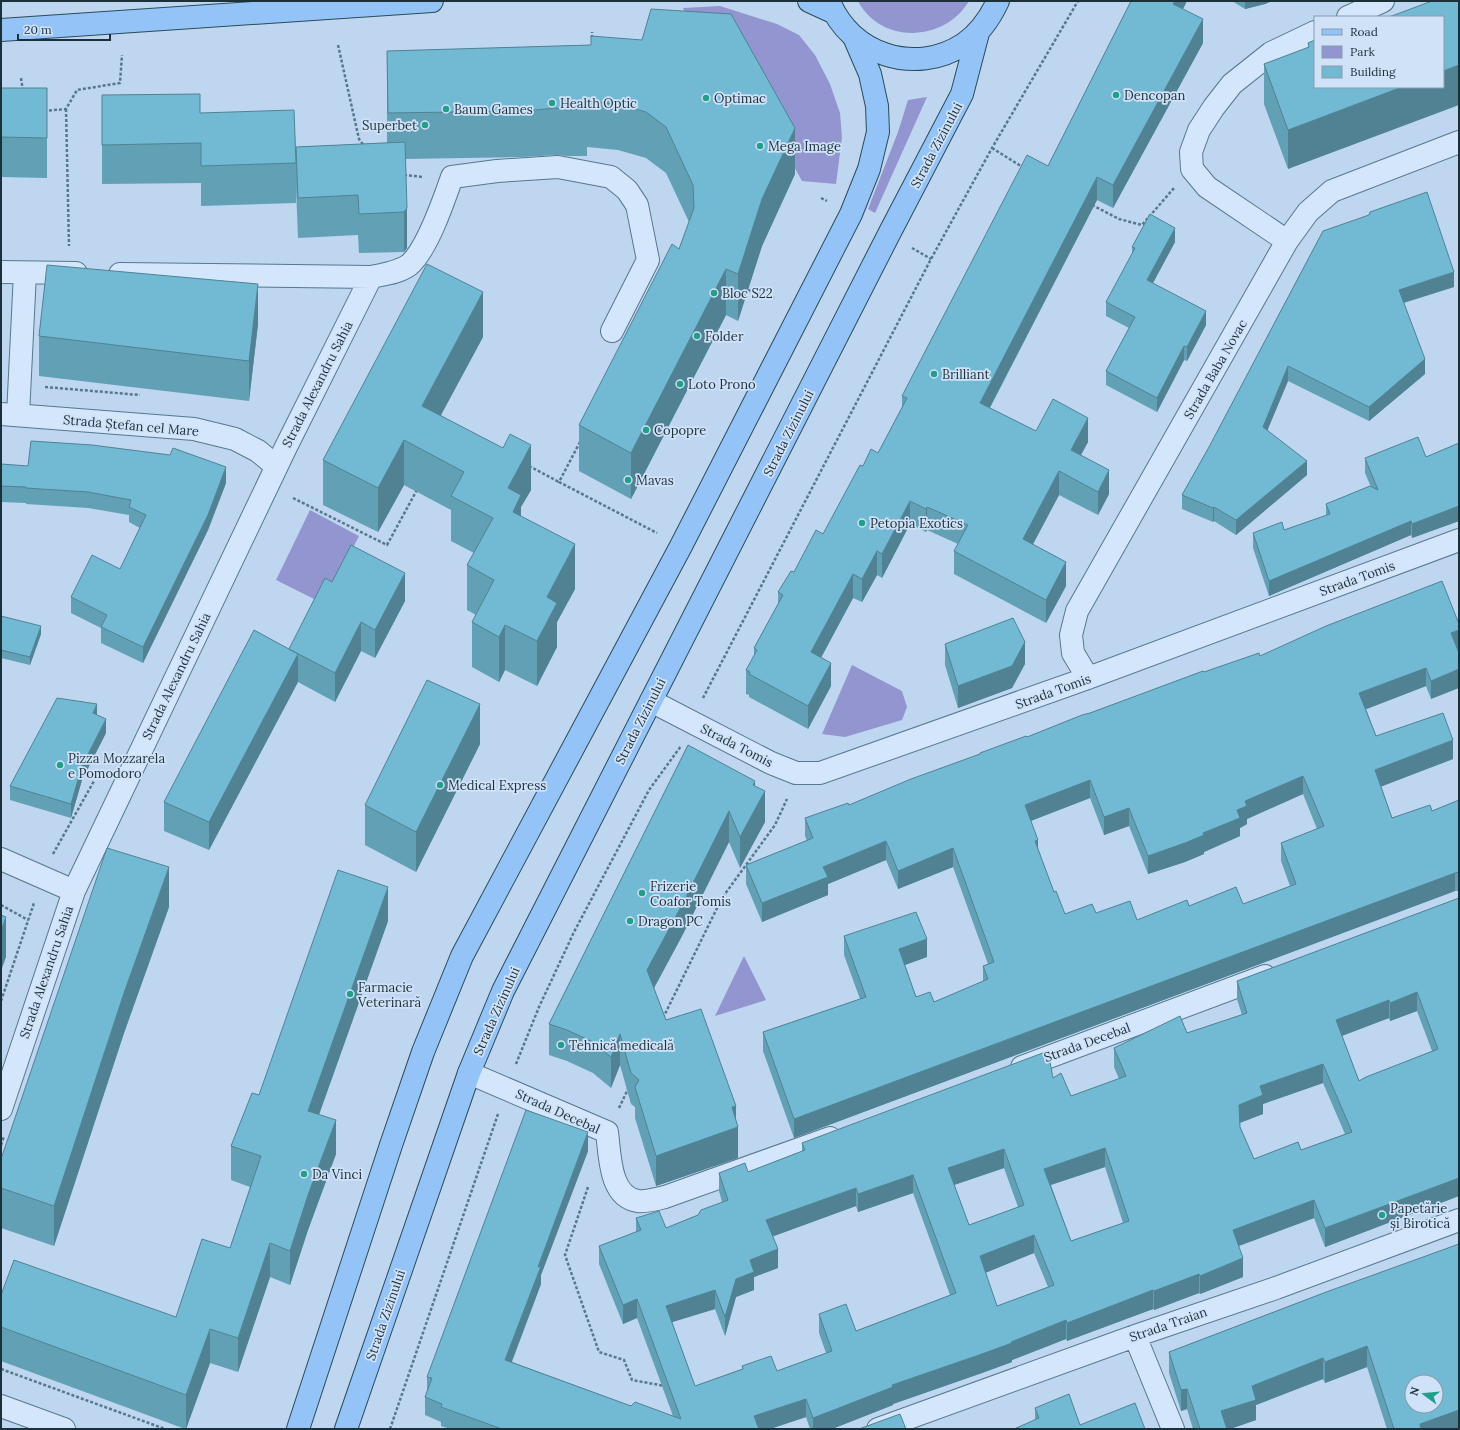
<svg xmlns="http://www.w3.org/2000/svg" width="1460" height="1430" font-family="Lora,serif">
  <rect width="100%" height="100%" fill="#bfd6f1"/>
  <path fill="#9295d0" d="M858 1H969C945 42 881 45 858 1Z
    M720 6 777 24 799 35 815 55 830 84 840 113 842 137 836 184 802 181 725 42 695 35 683 8Z
    M927 97 875 213 868 209 898 132 908 100Z
    M310 510 359 536 324 604 276 580Z
    M852 665 902 691 907 707 902 720 845 737 822 734Z
    M744 956 766 1000 715 1016Z"/>
  <g fill="none" stroke-linecap="round" stroke-linejoin="round">
    <defs>
      <path id="minor" d="M1348 17 1383 1
        M1287 241 1207 187 1192 169 1191 152 1199 130 1214 107 1232 84 1271 53 1315 32
        M1 272 76 273
        M120 274 371 277C384 274 398 273 409 265 427 250 444 200 452 177L497 171 558 167 611 177 627 190 637 205 648 260 612 331
        M1 414 194 429 235 439 258 451 276 466
        M18 415 25 273
        M1088 678 1073 653 1071 635 1077 611 1287 241 1308 212 1332 191 1459 142
        M651 701 771 763 796 773H820L1088 678 1459 540
        M1 859 74 891
        M1022 1067 1265 976
        M469 1073 607 1132C610 1154 609 1197 638 1201 647 1202 657 1199 665 1197L830 1138
        M1 1109 74 891 285 449 371 277
        M1135 1336 1173 1429
        M1 1406 64 1429
        M878 1429 1135 1336 1276 1288 1459 1220"/>
      <path id="major" d="M809 1 833 12
        M829 1C850 55 916 76 964 44 980 33 990 18 998 1
        M1 30 432 1
        M298 1429 391 1145 423 1052 462 956 681 546 851 214 869 169 878 132 877 106 870 74 854 37
        M346 1429 469 1073 503 991 889 234 962 94 978 33"/>
    </defs>
    <use href="#minor" stroke="#56788c" stroke-width="24"/>
    <use href="#major" stroke="#2b4b59" stroke-width="24"/>
    <path stroke="#56788c" stroke-width="2.5" stroke-dasharray="3 2" stroke-linecap="butt" d="M592 38V32
      M338 45 359 139 364 146
      M21 78 23 91
      M66 109 69 246
      M44 111 66 109 77 90 120 83 122 55
      M992 148 1024 168
      M404 175 423 177
      M821 198 827 201
      M1092 205 1119 219 1142 225 1174 188
      M912 248 931 259
      M748 290 774 298
      M45 387 140 395
      M580 442 559 482 657 533
      M529 466 559 482
      M293 498 387 545 418 488
      M703 698 931 259 992 148 1078 1
      M53 854 94 781
      M1 905 28 920
      M1 1001 34 903
      M663 1018 722 898 775 825 787 799
      M516 1064 539 1007 574 932 649 790 681 746
      M619 1108 628 1089
      M1 1145 4 1136
      M588 1187 565 1255 599 1352 624 1360 632 1380 665 1386
      M1 1369 165 1429
      M390 1429 498 1114"/>
    <use href="#minor" stroke="#d3e6fb" stroke-width="22"/>
    <use href="#major" stroke="#94c3f8" stroke-width="22"/>
  </g>
  <path fill="#62a0b5" fill-rule="evenodd" d="M1131 1H1187L1183 9 1203 43 1113 208 1097 200 990 408 1036 431 1088 442 1081 455 1109 494 1098 515 1059 495 1033 544 1066 586 1046 623 954 574V551L958 544 927 530 926 532 910 524 882 578 877 575 862 602 853 598 821 658 831 686 808 729 749 697V695L746 694V670L754 656V648L778 604V592L794 572 823 534 863 466 878 453 902 408V396L1048 166Z
    M1232 1H1272L1265 4 1245 9Z
    M591 36 795 174 762 246 738 321 726 315 631 499 579 471V425L679 249 689 222 666 173 646 158 618 150 587 147V156H567L557 155 523 157 405 159 407 248 404 252 359 253 358 235 298 238 296 187V147L387 143V51L591 45Z
    M1315 40 1288 169 1264 104V64L1308 48V43Z
    M1 88 47 128V178L1 177Z
    M102 95 200 113 296 163V203L201 206V183L102 184Z
    M1323 231 1454 287 1404 303 1425 374 1369 421 1288 381 1267 430 1307 475 1236 535 1214 521 1213 522 1182 509V495L1209 447Z
    M1175 242 1153 283 1206 325 1187 361 1184 360 1157 412 1106 385V371L1129 328 1106 316V302L1132 254V247Z
    M258 324 249 401 39 376V336Z
    M483 337 441 415 531 490 521 507V516L575 589 557 622V647L537 686 505 670 499 682 472 667V622L476 615 467 610V565L474 553 451 541V510L404 485 378 532 323 505V460Z
    M1459 443V521L1412 538 1411 535 1269 596 1253 548V533L1284 530 1326 516V504L1371 487 1365 473V458L1426 457Z
    M1 464 226 483 208 530 143 663 101 643V628L71 613V597L120 569 140 528 129 522V515L88 508 26 504V503L1 502Z
    M332 582 405 601 375 658 361 651 335 702 298 682 209 850 164 831V802L289 649Z
    M1 616 41 634 30 665 1 658Z
    M1459 624V648L1458 649 1431 699 1426 686 1366 709 1376 736 1453 759 1381 786 1392 818 1432 811 1459 800V891H1455L794 1138 763 1051V1032L860 999 844 955V936L927 957 905 965 916 997 934 1002 983 982V966L988 964 953 867 898 889 886 860 828 884V895L762 922 746 884V865L807 841 805 836V818L849 805 1090 713 1204 672 1260 656ZM1303 794 1317 829 1281 843V861L1290 886 1243 904 1189 906 1137 920 1096 913 1065 914 1054 892 1038 849 1031 821 1090 798 1104 835 1129 826 1148 874 1185 862 1204 854V852L1240 836V828L1247 824V819Z
    M945 644 1025 664 1012 688 958 708 945 665Z
    M106 733 82 780 71 818 10 800V786Z
    M480 744 416 872 365 845V805Z
    M688 745 755 786 765 822 740 868 729 842 682 936 654 988 666 1020 736 1123 738 1158 656 1186 635 1118V1107L631 1104 620 1065 611 1088 593 1073 567 1061 549 1055V1024Z
    M1459 898V1196L1325 1247 1314 1218 1239 1246 1243 1277 1200 1294 1199 1293 1154 1310 1153 1309 1067 1341 1066 1339 1012 1360V1362L982 1373 893 1404V1405L832 1429H810L806 1417 770 1429H450L441 1426V1422L425 1415V1397L427 1391V1377L588 1151 541 1275V1284L512 1362 631 1406 673 1416 637 1318 623 1324 599 1264V1246L636 1232V1218L666 1228 698 1215 722 1202 719 1191V1173L748 1172 802 1151V1143L1053 1078 1071 1096 1119 1079 1114 1067V1048L1187 1033 1242 1015 1237 999V981ZM1417 1011 1432 1051 1359 1081 1342 1036 1389 1018 1390 1021ZM1323 1083 1345 1134 1301 1150 1254 1159 1240 1127V1123L1263 1114V1104ZM1105 1167 1123 1223 1071 1241 1051 1185ZM1004 1168 1018 1207 969 1225 954 1185ZM913 1193 950 1295 856 1331 819 1314V1333L826 1353 777 1371 742 1366V1369L695 1386 672 1322 715 1309 725 1336 736 1297 754 1290V1277L778 1268 773 1236 856 1206 858 1212ZM1034 1253 1048 1287 997 1306 985 1273Z
    M169 907 124 1033 54 1246 1 1228V1159Z
    M388 921 319 1115 336 1154 308 1230 290 1285 270 1277 238 1372 210 1363 186 1429H185L1 1361V1327L176 1317 230 1248 250 1187 231 1180V1146L259 1095Z
    M1329 1291 1459 1429H1387L1367 1367 1325 1383 1323 1379 1256 1405V1420L1230 1429H1193L1187 1409 1181 1411 1169 1373V1352Z
    M1035 1408 1080 1425 1145 1429H1014L1035 1420Z"/>
  <path fill="#508294" d="M1175 1H1187L1173 28V4Z
    M1245 1H1272L1265 4 1245 9Z
    M1203 19V43L1113 208V185Z
    M1459 65V105L1288 169V130L1402 87H1443V71Z
    M795 128V174L762 246 738 321V274L762 199Z
    M1097 177V200L980 426V403Z
    M407 208V248L404 252V212Z
    M1175 228V242L1147 294V280Z
    M726 269V315L631 499V453Z
    M1454 272V287L1399 304V290Z
    M258 284V324L249 401V361Z
    M483 292V337L422 450V406Z
    M1206 311V325L1187 361V347Z
    M1184 346V360L1157 412V398Z
    M1425 359V374L1369 421V407Z
    M1288 366V381L1263 441V427Z
    M1088 418V442L1071 473V450Z
    M404 440V485L378 532V488Z
    M531 445V490L521 507V540L513 557 508 488Z
    M1307 461V475L1236 535V520Z
    M226 467V483L208 530 143 663V647Z
    M1109 470V494L1098 515V492Z
    M1059 471V495L1023 563V539Z
    M910 501V524L882 578V554Z
    M1459 506V521L1412 538V524Z
    M927 507V530L926 532V509Z
    M1214 507V521L1213 522V508Z
    M1411 521V535L1269 596V581Z
    M575 544V589L557 622V647L537 686V641L547 597Z
    M877 551V575L862 602V579Z
    M1066 562V586L1046 623V600Z
    M405 573V601L375 658V630Z
    M853 574V598L811 676V652Z
    M361 622V651L335 702V673Z
    M505 625V670L499 682V637Z
    M41 626V634L30 665V657Z
    M1459 630V648L1451 652V633Z
    M1025 642V664L1012 688 958 708V686Z
    M298 654V682L209 850V822Z
    M831 663V686L808 729V706Z
    M1426 668V686L1359 712V693Z
    M1459 669V688L1431 699V681Z
    M97 704V718L93 713Z
    M480 704V744L416 872V832Z
    M106 719V733L82 780 71 818V804L82 766Z
    M1453 740V759L1375 789V770Z
    M1303 776V794L1247 819V824L1240 828V836L1204 852V854L1185 862 1148 874V856L1203 833 1237 810 1245 801Z
    M1090 780V798L1025 823V805Z
    M755 781V809L765 791V822L740 868V837L753 785Z
    M1129 808V826L1104 835V817Z
    M729 811V842L682 936 647 1001V970Z
    M1038 840V858L1035 841Z
    M886 841V860L828 884V895L762 922V903L823 867Z
    M953 848V867L898 889V871Z
    M169 867V907L124 1033 54 1246V1206L124 993Z
    M1455 873V891L794 1138V1119Z
    M388 887V921L308 1145V1111Z
    M6 917V957L1 971V931Z
    M927 939V957L899 967V949Z
    M1417 992V1011L1390 1021V1003Z
    M1389 1000V1018L1336 1038V1020Z
    M620 1034V1065L611 1088V1057Z
    M1323 1064V1083L1263 1104V1114L1239 1123V1105L1260 1086Z
    M736 1106V1128L738 1127V1158L656 1186V1156L732 1107Z
    M336 1120V1154L308 1230 290 1285V1251L308 1195Z
    M588 1132V1151L541 1275V1284L505 1379V1360L538 1267Z
    M1105 1148V1167L1044 1187V1169Z
    M1004 1149V1168L948 1187V1168Z
    M913 1175V1193L858 1212V1194Z
    M1459 1178V1196L1325 1247V1228Z
    M856 1188V1206L766 1239V1220Z
    M1314 1200V1218L1233 1248V1230Z
    M1034 1235V1253L980 1275V1256Z
    M270 1243V1277L238 1372V1338Z
    M778 1249V1268L754 1277V1290L736 1297 725 1336V1317L736 1279 750 1260Z
    M1243 1258V1277L1200 1294V1276Z
    M1199 1274V1293L1154 1310V1291Z
    M715 1290V1309L666 1324V1306Z
    M1153 1290V1309L1067 1341V1323Z
    M637 1299V1318L623 1324V1305Z
    M1066 1320V1339L1012 1360V1362L982 1373 893 1404V1405L832 1429H813V1418L892 1385 1011 1342Z
    M210 1329V1363L186 1429V1395Z
    M1367 1346V1367L1325 1383V1362Z
    M1323 1358V1379L1256 1405V1420L1230 1429H1221V1411L1252 1386Z
    M1187 1389V1409L1181 1411V1390Z
    M806 1399V1417L770 1429H754V1416Z
    M1459 1410V1429H1420V1424Z"/>
  <path fill="#72bad3" stroke="#508294" fill-rule="evenodd" d="M1131 1H1175L1173 4 1203 19 1113 185 1097 177 980 403 1036 431 1053 399 1088 418 1071 450 1109 470 1098 492 1059 471 1023 539 1066 562 1046 600 954 551 968 525 927 507 926 509 910 501 882 554 877 551 862 579 853 574 811 652 831 663 808 706 749 674 750 672 746 670 757 650 754 648 783 595 778 592 791 571 794 572 816 530 823 534 860 465 863 466 871 449 878 453 907 398 902 396 1027 155 1048 166Z
    M1432 1H1459V65L1443 71V17H1389Z
    M651 9 731 14 795 128 762 199 738 274 726 269 631 453 579 425 672 244 679 249 694 208 693 185 666 127 646 112 618 104 587 101V109L567 110 557 108 523 111 388 113 387 51 591 45V36L642 40Z
    M1315 40V87H1402L1288 130 1264 64 1309 47 1308 43Z
    M1 88H47V138L1 137Z
    M200 94V113L294 110 296 163 201 166V143L102 145V95Z
    M405 142 407 208 404 212 359 214 358 195 298 198 296 147Z
    M1427 192 1454 272 1399 290 1425 359 1369 407 1288 366 1263 427 1307 461 1236 520 1214 507 1213 508 1182 495 1209 447 1323 231 1369 215 1370 212Z
    M1150 214 1175 228 1147 280 1206 311 1187 347 1184 346 1157 398 1106 371 1135 317 1106 302 1135 248 1132 247Z
    M427 264 483 292 422 406 503 448 510 434 531 445 508 488 521 495 513 512 575 544 547 597 557 603 537 641 505 625 499 637 472 622 494 580 467 565 493 518 451 496 464 472 404 440 378 488 323 460Z
    M47 265 258 284 249 361 39 336Z
    M1418 437 1426 457 1459 443V506L1412 524 1411 521 1269 581 1253 533 1282 522 1284 530 1330 514 1326 504 1370 486 1378 490 1365 458Z
    M31 441 92 445 170 455 173 448 226 467 208 515 143 647 101 627 107 615 71 597 92 555 120 569 146 515 129 507 131 500 88 492 26 488V487L1 486V464L28 466Z
    M351 545 405 573 375 630 361 622 335 673 289 649 325 578 332 582Z
    M1442 581 1459 624V630L1451 633 1459 653V669L1431 681 1426 668 1359 693 1376 736 1443 713 1453 740 1375 770 1392 818 1430 805 1432 811 1459 800V872L1455 873 794 1119 763 1032 866 997 844 936 916 912 927 939 899 949 916 997 930 992 934 1002 988 979 983 966 994 962 953 848 898 871 886 841 823 867 828 877 762 903 746 865 813 838 805 818 848 803 849 805 911 779 980 754V753L1026 736 1027 737 1082 715 1090 713 1203 671 1204 672 1259 653 1260 656 1326 626ZM1303 776 1324 826 1281 843 1296 884 1243 904 1236 887 1189 906 1187 900 1137 920 1130 901 1096 913 1092 904 1065 914 1056 891 1054 892 1035 841 1038 840 1025 805 1090 780 1104 817 1129 808 1148 856 1185 843 1204 835 1203 833 1240 818 1237 810 1247 806 1245 801Z
    M1 616 41 626 30 657 1 650Z
    M1013 618 1025 642 1012 666 958 686 945 644Z
    M254 630 298 654 209 822 164 802Z
    M427 680 480 704 416 832 365 805Z
    M57 698 97 704 93 713 106 719 82 766 71 804 10 786Z
    M688 745 755 781 753 785 765 791 740 837 729 811 682 905 647 970 666 1020 701 1009 736 1106 732 1107 738 1127 656 1156 635 1087 639 1080 631 1073 620 1034 611 1057 593 1042 567 1030 549 1024Z
    M107 848 169 867 124 993 54 1206 1 1188V1159Z
    M338 870 388 887 308 1111 336 1120 308 1195 290 1251 270 1243 238 1338 210 1329 186 1395 1 1327V1295L14 1260 176 1317 202 1239 230 1248 261 1156 231 1146 252 1093 259 1095Z
    M1459 898V1178L1325 1228 1314 1200 1233 1230 1243 1258 1200 1276 1199 1274 1154 1291 1153 1290 1067 1323 1066 1320 1011 1342 1012 1343 982 1354 892 1385 893 1387 813 1418 806 1399 754 1416 759 1429H502L441 1407 442 1404 425 1397 432 1378 427 1377 526 1110 588 1132 538 1267 541 1266 505 1360 631 1406 635 1402 681 1419 637 1299 623 1305 599 1246 641 1230 636 1218 659 1211 666 1228 698 1215 701 1210 728 1200 719 1173 745 1163 748 1172 805 1150 802 1143 1048 1051 1053 1078 1061 1073 1071 1096 1126 1076 1114 1048 1180 1016 1187 1033 1247 1013 1237 981ZM1417 992 1438 1049 1366 1077 1359 1081 1336 1020 1389 1000 1390 1003ZM1323 1064 1352 1132 1301 1150 1298 1142 1254 1159 1240 1127 1239 1105 1263 1095 1260 1086ZM1105 1148 1129 1221 1071 1241 1044 1169ZM1004 1149 1024 1205 969 1225 948 1168ZM913 1175 956 1293 856 1331 846 1304 819 1314 832 1351 777 1371 771 1356 742 1366 743 1369 695 1386 666 1306 715 1290 725 1317 736 1279 754 1272 750 1260 778 1249 766 1220 856 1188 858 1194ZM1034 1235 1054 1285 997 1306 980 1256Z
    M1 915 6 917 1 931Z
    M1459 1244V1410L1420 1424 1421 1429H1394L1367 1346 1325 1362 1323 1358 1252 1386 1256 1400 1221 1411 1227 1429H1200L1187 1389 1181 1390 1169 1352 1329 1291ZM1412 1382H1436V1406H1412Z
    M1069 1394 1080 1425 1135 1403 1145 1429H1014L1039 1418 1035 1408Z
    M900 1414 906 1429H859Z"/>
  <g fill="#219f8a" stroke="#cfe2f8" stroke-width="1.5">
    <circle cx="1116" cy="95" r="4"/>
    <circle cx="706" cy="98" r="4"/>
    <circle cx="552" cy="103" r="4"/>
    <circle cx="446" cy="109" r="4"/>
    <circle cx="425" cy="125" r="4"/>
    <circle cx="760" cy="146" r="4"/>
    <circle cx="714" cy="293" r="4"/>
    <circle cx="697" cy="336" r="4"/>
    <circle cx="934" cy="374" r="4"/>
    <circle cx="680" cy="384" r="4"/>
    <circle cx="646" cy="430" r="4"/>
    <circle cx="628" cy="480" r="4"/>
    <circle cx="862" cy="523" r="4"/>
    <circle cx="60" cy="765" r="4"/>
    <circle cx="440" cy="785" r="4"/>
    <circle cx="642" cy="893" r="4"/>
    <circle cx="630" cy="921" r="4"/>
    <circle cx="350" cy="994" r="4"/>
    <circle cx="561" cy="1045" r="4"/>
    <circle cx="304" cy="1174" r="4"/>
    <circle cx="1382" cy="1215" r="4"/>
  </g>
  <g text-anchor="middle" stroke-width="3.5" stroke-linejoin="round" paint-order="stroke">
    <g font-size="13" fill="#1c303a" stroke="#cfe2f8" text-anchor="start">
      <text x="1124" y="100">Dencopan</text>
      <text x="714" y="103">Optimac</text>
      <text x="560" y="108">Health Optic</text>
      <text x="454" y="114">Baum Games</text>
      <text x="417" y="130" text-anchor="end">Superbet</text>
      <text x="768" y="151">Mega Image</text>
      <text x="722" y="298">Bloc S22</text>
      <text x="705" y="341">Folder</text>
      <text x="942" y="379">Brilliant</text>
      <text x="688" y="389">Loto Prono</text>
      <text x="654" y="435">Copopre</text>
      <text x="636" y="485">Mavas</text>
      <text x="870" y="528">Petopia Exotics</text>
      <text x="68" y="763">Pizza Mozzarela<tspan x="68" dy="15">e Pomodoro</tspan></text>
      <text x="448" y="790">Medical Express</text>
      <text x="650" y="891">Frizerie<tspan x="650" dy="15">Coafor Tomis</tspan></text>
      <text x="638" y="926">Dragon PC</text>
      <text x="358" y="992">Farmacie<tspan x="358" dy="15">Veterinară</tspan></text>
      <text x="569" y="1050">Tehnică medicală</text>
      <text x="312" y="1179">Da Vinci</text>
      <text x="1390" y="1213">Papetărie<tspan x="1390" dy="15">și Birotică</tspan></text>
    </g>
    <g font-size="13" fill="#1c303a" stroke="#cfe2f8">
      <text transform="translate(936 145) rotate(-62)" y="5">Strada Zizinului</text>
      <text transform="translate(1215 369) rotate(-60)" y="5">Strada Baba Novac</text>
      <text transform="translate(317 384) rotate(-63)" y="5">Strada Alexandru Sahia</text>
      <text transform="translate(131 425) rotate(5)" y="5">Strada Ștefan cel Mare</text>
      <text transform="translate(788 433) rotate(-63)" y="5">Strada Zizinului</text>
      <text transform="translate(1357 578) rotate(-20)" y="5">Strada Tomis</text>
      <text transform="translate(176 676) rotate(-64)" y="5">Strada Alexandru Sahia</text>
      <text transform="translate(1053 691) rotate(-20)" y="5">Strada Tomis</text>
      <text transform="translate(640 721) rotate(-63)" y="5">Strada Zizinului</text>
      <text transform="translate(737 745) rotate(27)" y="5">Strada Tomis</text>
      <text transform="translate(46 972) rotate(-71)" y="5">Strada Alexandru Sahia</text>
      <text transform="translate(496 1011) rotate(-66)" y="5">Strada Zizinului</text>
      <text transform="translate(1087 1042) rotate(-20)" y="5">Strada Decebal</text>
      <text transform="translate(558 1111) rotate(24)" y="5">Strada Decebal</text>
      <text transform="translate(385 1315) rotate(-71)" y="5">Strada Zizinului</text>
      <text transform="translate(1168 1324) rotate(-19)" y="5">Strada Traian</text>
    </g>
  </g>
  <rect width="1460" height="1430" fill="none" stroke="#1c303a" stroke-width="4"/>
  <rect x="1314" y="16" width="130" height="72" fill="#cfe2f8" stroke="#879bac"/>
  <rect x="1322" y="29" width="20" height="6" fill="#94c3f8" stroke="#879bac"/>
  <text x="1350" y="36" font-size="12" fill="#1c303a">Road</text>
  <rect x="1322" y="46" width="20" height="12" fill="#9295d0" stroke="#879bac"/>
  <text x="1350" y="56" font-size="12" fill="#1c303a">Park</text>
  <rect x="1322" y="66" width="20" height="12" fill="#72bad3" stroke="#879bac"/>
  <text x="1350" y="76" font-size="12" fill="#1c303a">Building</text>
  <g transform="translate(1424 1394) rotate(286)"><circle r="19" fill="#cfe2f8" stroke="#879bac"/>
  <path d="M0-3L7 15L0 10L-7 15Z" fill="#219f8a"/>
  <text y="-6" font-size="11" font-weight="bold" text-anchor="middle" fill="#1c303a">N</text>
  </g>
  <path d="M18 34v6h92v-6" fill="none" stroke="#1c303a" stroke-width="2"/>
  <text x="24" y="34" font-size="12" fill="#1c303a" stroke="#cfe2f8" stroke-width="3" paint-order="stroke">20 m</text>
</svg>
